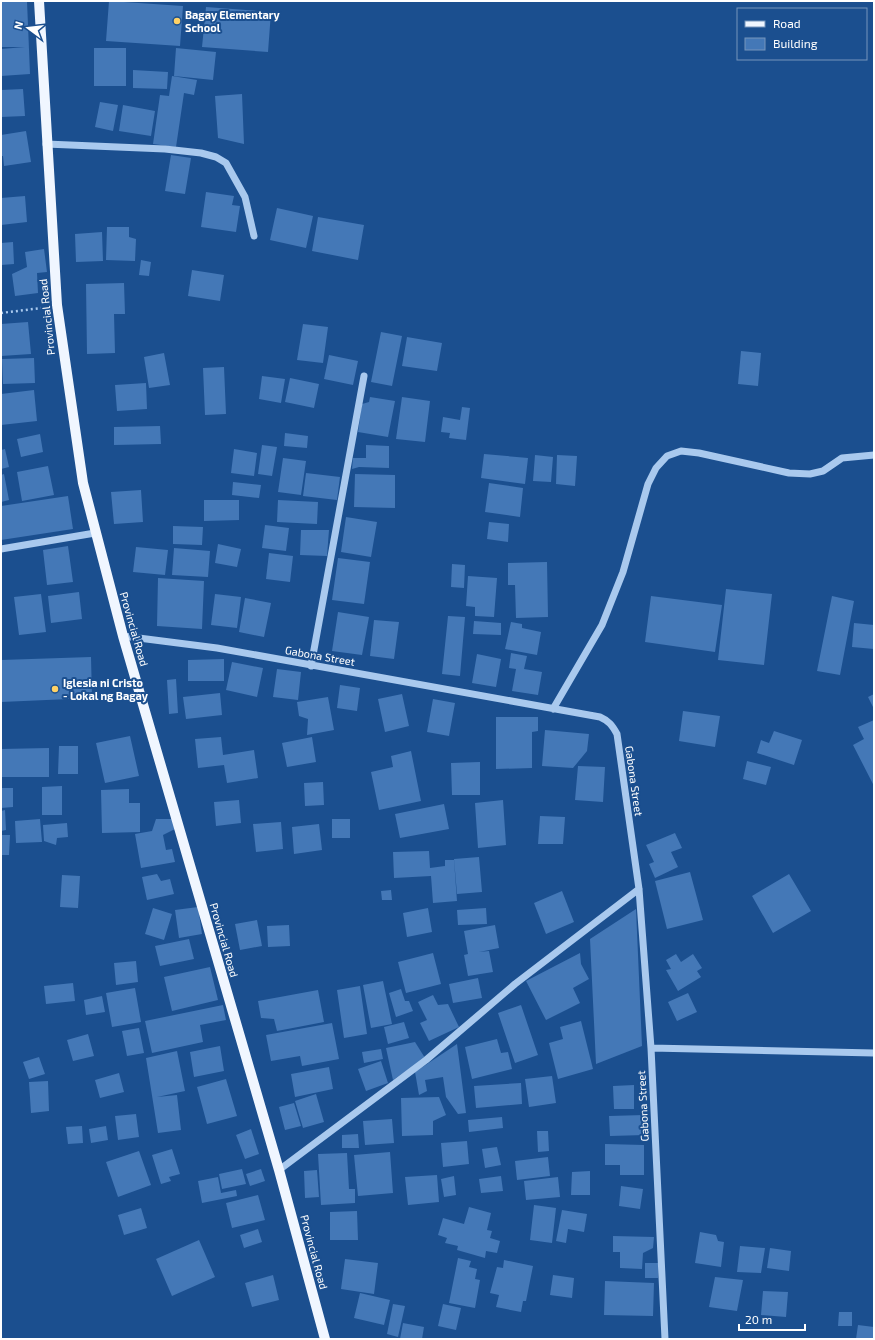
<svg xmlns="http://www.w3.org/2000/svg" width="875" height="1340" font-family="'Exo 2',sans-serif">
  <rect width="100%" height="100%" fill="#1b4f8f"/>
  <path fill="#4478b7" d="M1 1H27L30 74 1 76V49L25 47H1Z
    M109 1 183 6 180 46 106 41Z
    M206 7 271 12 268 52 202 47Z
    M94 48H126V86H94Z
    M176 48 216 52 213 80 174 76Z
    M133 70 168 72 167 89 133 88Z
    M172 76 197 80 194 95 184 93 176 147 153 144 160 95 169 96Z
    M23 89 25 116 1 117V90Z
    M242 94 244 144 218 138 215 96Z
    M100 102 118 105 113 131 95 127Z
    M123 105 155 111 151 136 119 131Z
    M26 131 31 162 4 166 3 156H1V135Z
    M171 155 191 158 185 194 165 191Z
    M206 192 234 196 232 205 240 206 236 232 201 227Z
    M25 196 27 222 1 225V198Z
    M277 208 313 216 306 248 270 240Z
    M318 217 364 225 358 260 312 251Z
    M107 227H129V237L136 239 135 261 106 260Z
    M102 232 103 261 76 262 75 234Z
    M13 242 14 264 1 265V243Z
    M44 249 47 272 37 273 38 293 15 296 12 274 27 267 25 252Z
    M141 260 151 262 149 276 139 275Z
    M192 270 224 275 220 301 188 296Z
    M124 283 125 314H114L115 353 87 354 86 284Z
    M28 322 31 354 1 356V324Z
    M303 324 328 327 323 363 297 360Z
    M381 332 402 336 392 386 371 382Z
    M407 337 442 343 437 371 402 366Z
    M741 351 761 353 758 386 738 384Z
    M164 353 170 385 149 388 144 357Z
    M329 355 358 361 353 385 324 379Z
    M34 358 35 383 3 384 2 359Z
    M224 367 226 414 205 415 203 368Z
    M262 376 285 379 281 403 259 399Z
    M290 378 319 384 314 408 285 402Z
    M146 383 147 409 117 411 115 385Z
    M34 390 37 421 1 425V394Z
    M370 397 395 401 388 437 358 432 362 404 369 402Z
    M402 397 430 401 425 442 396 439Z
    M462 407 470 408 466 440 449 438 450 433 441 432 443 417 460 420Z
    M160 426 161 444 114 445V427Z
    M285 433 308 436 307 448 284 446Z
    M40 434 43 452 21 457 17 439Z
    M262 445 277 447 272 476 258 474Z
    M366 445 389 446V468L359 467 352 469 353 458H366Z
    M5 449 9 467 1 469V450Z
    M234 449 257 453 254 476 231 473Z
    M484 454 528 458 525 484 481 478Z
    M535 455 553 457 551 482 533 481Z
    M557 455 577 456 575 486 556 484Z
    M283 458 306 461 301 495 278 492Z
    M48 466 54 495 22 501 17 472Z
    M306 473 340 477 337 500 303 496Z
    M4 474 9 500 1 502V475Z
    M355 474 395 475V508L354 507Z
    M233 482 261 485 259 498 232 495Z
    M489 483 523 488 520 517 485 512Z
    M141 490 143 522 114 524 111 492Z
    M68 496 73 529 1 540V506Z
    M204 500H239V520L204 521Z
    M278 500 318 502 317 524 277 522Z
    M346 517 377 522 371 557 341 552Z
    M489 522 509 524 508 542 487 539Z
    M265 525 289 528 286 551 262 548Z
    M173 526 203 527 202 545 173 544Z
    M301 530H329L327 556 300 555Z
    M218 544 241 549 237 567 215 563Z
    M68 546 73 582 47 585 43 550Z
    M136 547 168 550 165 575 133 572Z
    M174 548 210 551 208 577 172 575Z
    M269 553 293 556 290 582 266 579Z
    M338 558 370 562 364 604 332 600Z
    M547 562 548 617 516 618 515 585H508V563Z
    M452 564 465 565 464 588 451 587Z
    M468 576 497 578 494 617 475 616V607L466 606Z
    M158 578 204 581 202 629 157 626Z
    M726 589 772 594 764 665 718 660Z
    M79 592 82 619 51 623 48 596Z
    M41 594 46 632 19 635 14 597Z
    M215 594 241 597 237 628 211 625Z
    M651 596 722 605 715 652 645 642Z
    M832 596 854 601 840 675 817 671Z
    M245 598 271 603 264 637 239 632Z
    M338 612 369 617 362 655 332 651Z
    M448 616 465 617 460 676 442 674Z
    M374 620 399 622 394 659 370 656Z
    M474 621 501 623V635L473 634Z
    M511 622 522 624V628L541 632 537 655 505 649Z
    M854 623 874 625V649L852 647Z
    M511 653 527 656 524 669 542 672 538 695 512 691 516 669 509 668Z
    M477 654 501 659 496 687 472 683Z
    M91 657 92 698 1 702V660Z
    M224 659V681H188V660Z
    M232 662 263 668 257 697 226 690Z
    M277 669 301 672 298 700 273 697Z
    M176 679 178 713 169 714 167 680Z
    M340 685 360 688 357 711 337 708Z
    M220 693 222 715 186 719 183 697Z
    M402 694 409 726 385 732 378 699Z
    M874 694V709L868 697Z
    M328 697 334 730 307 735 308 719 299 716 297 702Z
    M433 699 455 703 449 736 427 732Z
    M683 711 720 716 715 747 679 741Z
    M496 717H538V731L532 732V768L496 769Z
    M874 720V786L853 745 864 739 858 727Z
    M545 730 589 734 587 751 573 768 542 766Z
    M774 731 802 740 794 765 757 753 761 740 769 743Z
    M130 736 139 776 105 783 96 743Z
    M221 737 223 755 254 750 258 778 227 783 224 765 198 768 195 739Z
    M312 737 316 762 287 767 282 743Z
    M59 746H78V774H58Z
    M49 748V777H1V749Z
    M411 751 421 801 379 810 371 772 393 767 391 756Z
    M747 761 771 767 766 785 743 779Z
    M480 762V795H452L451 763Z
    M578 766 605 767 603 802 575 800Z
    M323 782 324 805 305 806 304 783Z
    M62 786V815H42V787Z
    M1 788H13V807L1 808Z
    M129 789V803H140V832L102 833 101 790Z
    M239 800 241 823 216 826 214 802Z
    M503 800 506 845 478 848 475 803Z
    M444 804 449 829 400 838 395 814Z
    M5 810 6 830 1 831V811Z
    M540 816 565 817 563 844H538Z
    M40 819 42 842 16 843 15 821Z
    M156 819H173L175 829 163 835 166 850 172 849 175 862 141 868 135 834 152 831Z
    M332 819H350V838H332Z
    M281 822 283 849 256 852 253 824Z
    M67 823 68 837 57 838 56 845 44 841 43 825Z
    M319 824 322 850 294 854 292 827Z
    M675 833 682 848 671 852 678 867 655 878 649 864 654 862 646 845Z
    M1 835H10L9 855H1Z
    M429 851 430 868 445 866V860H454L457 901 433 903 431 876 394 878 393 852Z
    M479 857 482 892 457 894 454 859Z
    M690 872 703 920 667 929 655 881Z
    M157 874 161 881 170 879 174 894 147 900 142 877Z
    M789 874 811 911 773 933 752 896Z
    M62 875 80 876 78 908 60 907Z
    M391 890 392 900H382L381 891Z
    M562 891 574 922 546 934 534 903Z
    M198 907 202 934 179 938 175 910Z
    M153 908 172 914 164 940 145 934Z
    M428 908 432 932 407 937 403 913Z
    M486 908 487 924 458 925 457 910Z
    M636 909 642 1046 596 1064 590 939Z
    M257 920 262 946 240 950 235 924Z
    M289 925 290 946 268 947 267 926Z
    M495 925 499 948 479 952 489 951 493 972 468 976 464 955 468 954 464 931Z
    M189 939 194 959 160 966 155 946Z
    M433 953 441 984 406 993 398 962Z
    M580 953 581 964 589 979 573 988 580 1003 546 1020 526 981Z
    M676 954 681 962 693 954 702 968 697 971 701 977 678 991 666 970 671 969 666 960Z
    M136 961 138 982 116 985 114 963Z
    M210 967 218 1000 172 1011 164 977Z
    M478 978 482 998 453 1003 449 984Z
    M383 981 392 1024 371 1028 363 985Z
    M73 983 75 1001 46 1004 44 986Z
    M360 986 367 1034 344 1038 337 990Z
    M135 988 141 1022 112 1027 106 993Z
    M401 989 405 1001H409L413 1011 396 1017 389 993Z
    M318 990 324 1022 277 1031 274 1019 261 1018 258 1001Z
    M688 993 697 1012 677 1021 668 1002Z
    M433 995 438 1005 448 1004 459 1027 429 1041 420 1023 427 1020 418 1002Z
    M102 996 105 1012 86 1015 84 1000Z
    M223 1005 226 1020 200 1025 203 1042 152 1053 145 1021Z
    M521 1005 538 1055 515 1063 498 1013Z
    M581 1021 593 1069 558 1079 549 1043 563 1039 560 1027Z
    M404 1022 409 1038 388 1044 384 1027Z
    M332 1023 339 1059 302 1066 300 1056 271 1061 266 1035Z
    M139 1028 144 1053 127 1056 122 1031Z
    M88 1034 94 1056 73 1061 67 1040Z
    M497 1039 501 1053 508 1052 512 1069 472 1079 465 1047Z
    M415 1042 425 1058 393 1080 386 1048Z
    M457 1044 466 1113 458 1114 446 1097 443 1077 425 1080 427 1091 419 1095 415 1072Z
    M220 1046 224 1071 194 1077 190 1052Z
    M381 1049 383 1059 364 1063 362 1052Z
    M177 1051 185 1091 157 1097 177 1095 181 1130 158 1133 146 1058Z
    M39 1057 45 1074 29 1079 23 1062Z
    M381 1061 388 1083 366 1091 358 1069Z
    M329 1067 333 1089 295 1097 291 1074Z
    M119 1073 124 1092 100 1098 95 1080Z
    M552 1076 556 1103 529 1107 525 1079Z
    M226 1079 237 1116 207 1124 197 1087Z
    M48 1081 49 1111 31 1113 29 1082Z
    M521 1083 522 1104 476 1108 474 1086Z
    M634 1085V1109H614L613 1086Z
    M316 1094 324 1122 303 1128 295 1101Z
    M439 1097 446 1115 433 1121V1135L402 1136 401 1098Z
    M294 1103 301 1126 285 1130 279 1107Z
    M136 1114 139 1137 118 1140 115 1116Z
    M644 1115 645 1135 610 1136 609 1116Z
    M502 1117 503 1128 469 1132 468 1120Z
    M392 1119 394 1143 365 1145 363 1121Z
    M82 1126 83 1143 68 1144 66 1127Z
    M106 1126 108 1140 91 1143 89 1129Z
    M251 1129 259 1154 245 1159 236 1135Z
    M537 1131H548L549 1151 538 1152Z
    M358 1134 359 1148H342V1135Z
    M467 1141 469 1164 443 1167 441 1143Z
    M605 1144 644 1145V1175H620V1165H605Z
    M497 1147 501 1165 485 1168 482 1149Z
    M172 1149 180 1174 169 1177 171 1181 161 1184 152 1155Z
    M139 1151 151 1185 118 1197 106 1162Z
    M390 1152 393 1193 358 1196 354 1155Z
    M347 1153 349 1189H355V1203L321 1205 318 1154Z
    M548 1157 550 1176 517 1180 515 1161Z
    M242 1169 246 1184 222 1189 219 1174Z
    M261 1169 265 1181 250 1186 246 1174Z
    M317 1170 319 1197 305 1198 304 1171Z
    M590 1171V1195H571L572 1172Z
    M437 1175 439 1202 408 1205 405 1177Z
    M454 1176 456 1195 444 1197 441 1179Z
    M501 1176 503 1191 481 1193 479 1179Z
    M218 1177 221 1193 236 1190 237 1196 202 1203 198 1181Z
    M558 1177 560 1197 526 1200 524 1181Z
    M621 1186 643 1189 640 1209 619 1206Z
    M258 1195 265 1220 232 1228 226 1203Z
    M534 1205 556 1208 552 1243 530 1240Z
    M469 1207 491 1213 487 1230 492 1231 490 1238 500 1241 497 1253 486 1251 485 1258 457 1250 458 1246 445 1243 447 1238 438 1235 443 1218 464 1224Z
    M141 1208 147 1228 124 1235 118 1215Z
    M562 1210 587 1214 584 1232 568 1229 566 1243 556 1241Z
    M357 1211 358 1240H330V1212Z
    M258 1229 262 1242 244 1248 240 1235Z
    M700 1232 716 1235 718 1241 724 1242 721 1267 695 1263Z
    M613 1236 654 1237 653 1248 643 1253 642 1269 620 1268V1252H613Z
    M199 1240 215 1277 172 1296 156 1259Z
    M740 1246 765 1248 761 1273 737 1272Z
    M770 1248 791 1251 789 1271 767 1268Z
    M458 1258 471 1261 469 1267 477 1269 475 1279 480 1280 475 1308 449 1303Z
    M345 1259 378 1263 374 1294 341 1289Z
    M504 1260 533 1266 526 1301H523L521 1312 496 1307 499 1295 490 1293 497 1267 503 1268Z
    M645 1263H658V1278H645Z
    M273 1275 279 1300 252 1307 245 1283Z
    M553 1275 574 1278 572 1298 550 1295Z
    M715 1277 743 1280 737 1311 709 1307Z
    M605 1281 654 1283 653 1316 604 1315Z
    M763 1291 788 1292 786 1317 761 1315Z
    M360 1293 390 1300 384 1325 354 1318Z
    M393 1304 405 1306 398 1337 387 1334Z
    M443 1304 461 1308 456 1330 438 1326Z
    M839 1312H852V1326H838Z
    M403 1323 424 1327 422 1339H400Z
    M858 1325 874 1327V1339H856Z"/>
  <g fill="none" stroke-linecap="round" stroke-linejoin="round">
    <path stroke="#a9c9ee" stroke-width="2.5" stroke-dasharray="2 3" stroke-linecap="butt" d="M1 313 41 308"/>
    <path stroke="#a9c9ee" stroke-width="7" d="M46 144 165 149 201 153 216 157 226 163 245 197 254 236
      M1 549 95 533
      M123 636 217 648 600 717C609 721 612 725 617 734L639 889 651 1048 665 1339
      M311 666 364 376
      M553 709 602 625 623 572 648 484 656 468 667 456 681 451 699 453 789 473 810 474 823 471 842 458 874 455
      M651 1048 874 1053
      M279 1170 426 1060 515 984 639 889"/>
    <path stroke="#f0f6ff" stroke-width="10" d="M39 1 57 305 83 483 123 636 279 1170 325 1339"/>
  </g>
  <g fill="#ffd166" stroke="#1b4f8f" stroke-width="1.5">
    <circle cx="177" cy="21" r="4"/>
    <circle cx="55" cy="689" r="4"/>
  </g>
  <g text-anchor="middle" stroke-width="4" stroke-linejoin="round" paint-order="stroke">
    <g font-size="11" font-weight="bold" fill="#fff" stroke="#1b4f8f" text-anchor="start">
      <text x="185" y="19">Bagay Elementary<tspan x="185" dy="13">School</tspan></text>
      <text x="63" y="687">Iglesia ni Cristo<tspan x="63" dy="13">- Lokal ng Bagay</tspan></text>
    </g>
    <g font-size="11" fill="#fff" stroke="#1b4f8f">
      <text transform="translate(47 317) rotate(-96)" y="4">Provincial Road</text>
      <text transform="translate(134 629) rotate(74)" y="4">Provincial Road</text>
      <text transform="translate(320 656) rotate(10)" y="4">Gabona Street</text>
      <text transform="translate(634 781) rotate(82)" y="4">Gabona Street</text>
      <text transform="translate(224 940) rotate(74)" y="4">Provincial Road</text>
      <text transform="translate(643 1106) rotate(-93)" y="4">Gabona Street</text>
      <text transform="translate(314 1252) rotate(75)" y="4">Provincial Road</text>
    </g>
  </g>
  <rect width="875" height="1340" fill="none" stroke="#ffffff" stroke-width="4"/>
  <rect x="737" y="8" width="130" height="52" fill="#1b4f8f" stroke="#7695bc"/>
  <rect x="745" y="21" width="20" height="6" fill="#f0f6ff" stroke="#7695bc"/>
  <text x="773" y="28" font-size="12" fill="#ffffff">Road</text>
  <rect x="745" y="38" width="20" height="12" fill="#4478b7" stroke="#7695bc"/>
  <text x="773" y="48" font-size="12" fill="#ffffff">Building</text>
  <g transform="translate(28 28) rotate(285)" stroke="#1b4f8f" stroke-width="3" paint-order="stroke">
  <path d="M0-3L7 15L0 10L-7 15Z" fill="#ffffff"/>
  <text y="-6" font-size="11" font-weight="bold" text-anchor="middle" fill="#ffffff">N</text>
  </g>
  <path d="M739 1324v6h66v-6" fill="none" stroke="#ffffff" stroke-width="2"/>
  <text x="745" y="1324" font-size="12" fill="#ffffff" stroke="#1b4f8f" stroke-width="3" paint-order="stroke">20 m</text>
</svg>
